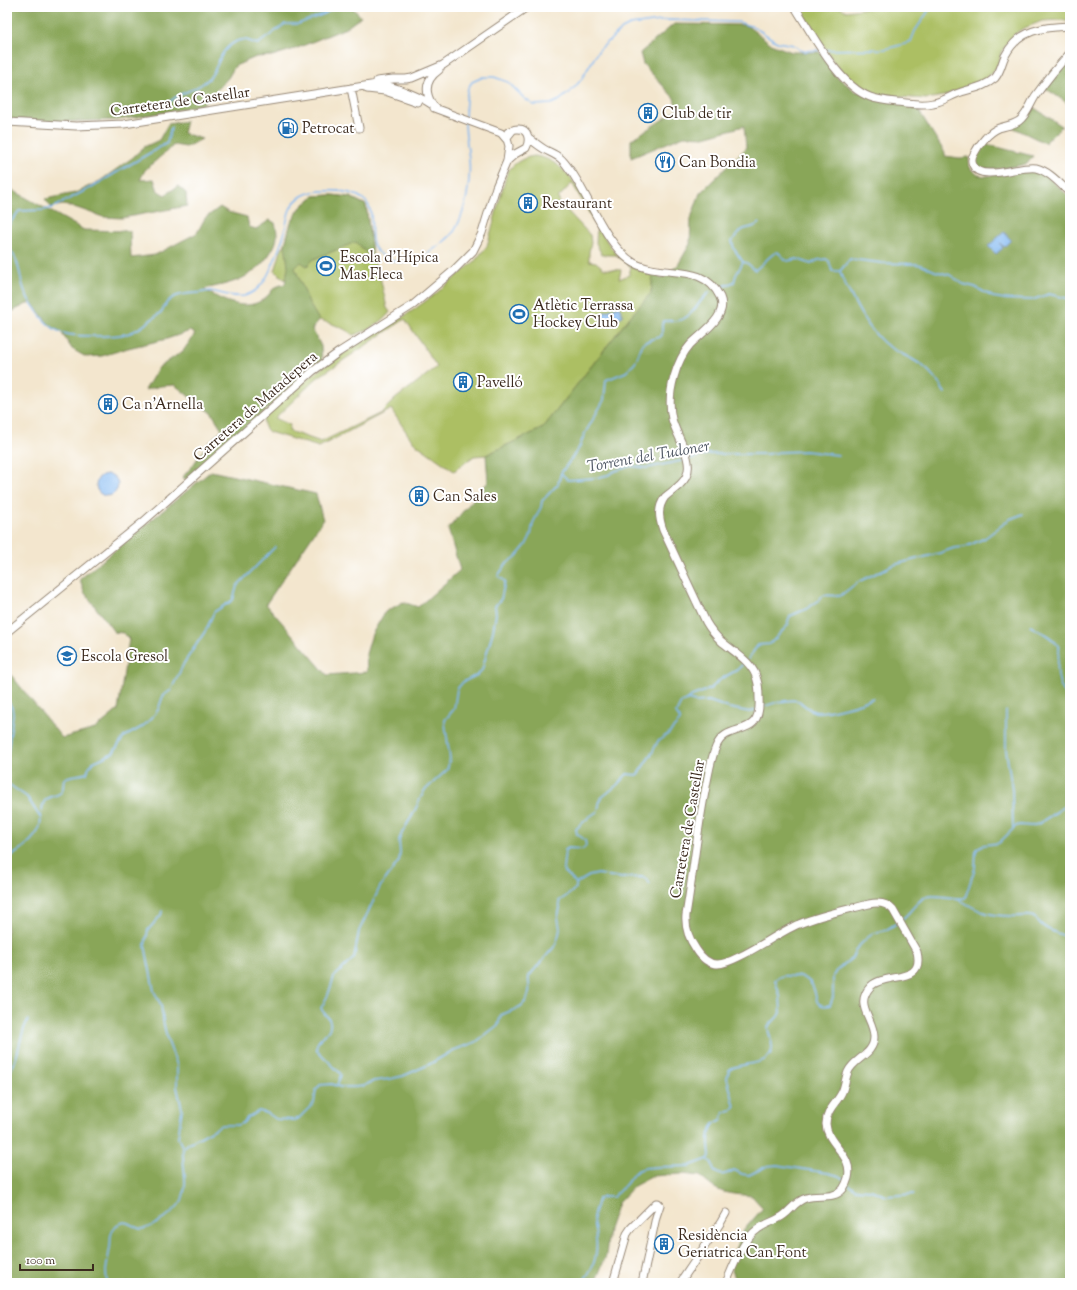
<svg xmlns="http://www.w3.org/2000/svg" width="1077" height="1290" font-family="'Sorts Mill Goudy',serif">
  <rect width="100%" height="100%" fill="#fff"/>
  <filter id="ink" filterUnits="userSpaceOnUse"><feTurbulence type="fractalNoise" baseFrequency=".025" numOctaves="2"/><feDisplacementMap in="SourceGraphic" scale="8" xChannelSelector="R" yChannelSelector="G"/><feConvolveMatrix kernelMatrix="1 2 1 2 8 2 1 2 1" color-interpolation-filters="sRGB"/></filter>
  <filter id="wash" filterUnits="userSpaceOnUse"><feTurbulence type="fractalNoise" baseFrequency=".012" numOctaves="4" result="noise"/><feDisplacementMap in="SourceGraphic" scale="16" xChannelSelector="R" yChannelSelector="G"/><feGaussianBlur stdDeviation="0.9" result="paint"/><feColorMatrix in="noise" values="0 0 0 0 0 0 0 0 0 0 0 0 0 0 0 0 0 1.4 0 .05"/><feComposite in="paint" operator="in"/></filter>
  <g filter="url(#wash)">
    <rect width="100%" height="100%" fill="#f3e6ce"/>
    <path fill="#acbf63" stroke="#747440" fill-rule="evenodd" d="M799 7H840L846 11 875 7H1070V22L1061 20 1042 21 1022 29 1014 35 1001 52 999 64 993 72 983 81 943 96 926 99 877 95 843 73 834 62Z
      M535 156C581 161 591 230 620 258 630 267 641 271 653 274L651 293 629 318 543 428 486 455 474 456 454 471 413 442 391 409 319 447 269 432C264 427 263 424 264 417L316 372 352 348 412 311 434 295 474 262 487 246 507 173C513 163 524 157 535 156ZM572 183 597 227 596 243 602 255H616L631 267 629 275 619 279 621 270 604 269 596 262 589 261V252L591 243 590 235 560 203 558 198ZM405 319 437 367 395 399 381 413 321 442 289 431 290 425 275 418 317 378Z
      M332 195 350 197 366 205 373 260 379 272 387 308 390 312C382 323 366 332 353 335 344 327 323 320 312 319L292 286 275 271 281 251 285 244 291 222 301 207 314 196Z"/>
    <path fill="#89a659" stroke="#62683c" d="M7 7H352L361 17 346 28 295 49 272 56 256 57 235 66 228 78 203 104 169 112 117 120 54 122 7 119Z
      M674 24 746 25 773 45 792 52H820L835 75 855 91 916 106 945 153V156L960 158 969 157V165L971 169 978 175 986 176 1034 170 1045 175 1070 197V1283H737L729 1263 743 1231 763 1208 752 1196C727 1193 719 1195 700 1176L682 1174 653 1176 634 1186 618 1203 609 1229 606 1256 595 1283H7V670L62 738 95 729 118 710 129 639 123 633 114 632 84 592 80 579 211 471 316 494 323 520 266 604 327 675 367 672 366 654 372 634 385 612 403 602 418 607 460 570 448 529 488 482 486 455 543 428 629 318 651 293 653 274 662 278 678 265 690 244 691 218 700 193 746 148 744 126 704 137 684 136 631 158V140L677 110 674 98 643 64 640 53Z
      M1070 58V105L1045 88Z
      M1033 107 1062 126 1045 143 1012 127Z
      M186 121 183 133 202 139 186 147 174 145 145 170 140 180 154 179 158 191 165 195 178 186 186 193 187 206 122 218 103 217 77 208 63 205 51 207 45 199 75 193 100 181 132 158 144 147 159 140 168 124Z
      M985 144 1033 156 1027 164C1018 165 969 179 976 157 977 152 982 147 985 144Z
      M7 187 84 230 130 231 131 258 155 255 197 233 205 218 220 207 228 212 247 217 249 227 256 229 270 220 275 223C276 227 277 231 277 235 277 243 273 249 269 255 251 280 232 283 204 289 221 301 247 313 265 298 275 290 269 288 285 284L288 267 285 244 291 222 301 207 314 196 332 195 350 197 366 205 373 260 356 242 314 259 307 266 301 262 295 268 310 305 319 320 312 329 321 346 322 360 188 479 182 478 193 465 206 446 222 429 211 412 197 403 175 385 161 386 145 390 158 368 183 351 195 334 190 331 167 339 128 348 102 356 86 357 72 349 61 332 51 327 31 302 7 314Z"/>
    <path fill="#83b9f2" stroke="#5f7288" d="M1004 232 1011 240 1004 247 1000 243 1003 248 996 254 988 246Z
      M619 306 623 316 605 323 602 313Z
      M96 485a11 11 0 1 1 22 0a11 11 0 1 1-22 0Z"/>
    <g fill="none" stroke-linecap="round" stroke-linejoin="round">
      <path stroke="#83b9f2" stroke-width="1.5" d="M825 50 885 49 905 44 911 41 915 31 931 7
        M167 107V105C176 93 191 92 202 84 205 82 209 79 211 76 221 62 218 51 237 41 240 40 243 39 246 40 250 41 253 43 258 44L285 24H298L324 14 335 7
        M465 118 466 99 468 88 472 82 483 77H494L508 82 525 99 534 105 551 104 560 100 573 89 581 80 599 50 622 29 630 25 668 20 738 22 754 27 777 42 794 45 800 50 804 51 819 50
        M7 227 19 211 43 210 52 208 88 189 167 143 171 128
        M7 247C20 257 19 278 25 292 27 298 32 304 36 310 54 337 69 336 99 336 109 336 123 336 132 332 143 328 152 318 162 312 167 295 181 294 196 293 201 293 206 291 211 291 221 293 234 298 244 296 250 294 257 290 261 285 269 277 280 247 284 235 288 220 286 206 302 196 315 188 351 189 363 199 380 211 363 241 380 254 393 264 411 266 425 256 434 248 451 239 456 228 466 210 471 181 469 160 468 147 465 135 465 122
        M743 262 747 263 755 270C760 267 774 251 777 252 780 253 784 259 787 261L797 259 811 264 818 260 826 259 829 261 832 271H840L850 259 882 263 916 264 921 265 935 271 950 275 963 284 975 287 993 297 1005 299 1032 300 1049 294 1070 299
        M840 271 842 278C854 301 864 325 884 343 896 353 912 357 924 367 933 374 939 383 945 393
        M719 288 734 282 736 275 743 262 734 249 732 241C735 237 740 231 744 229 750 227 754 228 759 223
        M689 459 709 454H768L781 452 806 451 838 455
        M561 473 568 480 595 478 608 475 615 471 631 466 647 468 685 460
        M1030 626C1039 631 1053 637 1058 646 1061 651 1058 655 1058 661 1056 679 1060 687 1070 701
        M748 659 758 645 770 644 788 625V621L790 616 806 609 818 601 824 595 840 596 858 582 893 565 940 553 954 548 965 547 985 538 1010 519 1023 514
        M7 700 12 708 13 714 7 758
        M687 700 696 702 709 701 729 708 750 712 756 710
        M761 708C769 704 790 698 798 701 804 704 809 711 816 712 827 713 864 703 873 698
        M1006 711V750L1012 789 1013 828
        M7 783 27 797 40 817
        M7 858C16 855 35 839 39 829 42 821 40 811 44 802 48 795 59 797 62 791 64 788 63 782 64 779 71 774 79 776 87 773L89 767 93 762 113 753 124 737 142 727 150 720 158 710 163 696 171 690 184 663 206 630 214 612 233 600 237 586 275 547
        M577 883 589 876 598 874 621 878 642 877 646 879 650 884
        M959 899C977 911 989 916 1011 916 1018 917 1024 915 1030 916 1035 916 1037 920 1040 923 1045 930 1057 933 1065 936L1070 933
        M162 911 161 915 148 930 145 945 154 991 161 1005 163 1020 167 1039 177 1065V1087L182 1109 178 1138 183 1148
        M902 919C910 913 916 902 925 897 935 893 953 900 965 898L975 868 976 851 979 847 983 845 999 843 1016 826 1020 825 1031 826 1038 824 1070 803
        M7 1074C18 1064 18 1045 23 1032 24 1028 26 1024 28 1020
        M337 1085 341 1075 340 1073 317 1050C313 1039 333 1034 330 1022 329 1016 323 1014 321 1008L328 995 334 977 354 958 359 931 380 887 399 861 400 853 399 840 402 833 413 814 424 791 447 770 450 759 445 723V720L454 709 457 689 463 682 477 675 482 670 493 631 496 614 495 606 501 599 505 581 498 576 506 564 516 557 526 545 531 535 533 523 541 507 542 501 558 484 561 473 579 448 584 435 604 400 606 380 626 372 635 363 643 343 652 339 660 337 662 335V324L664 321C671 320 677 322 683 319 696 313 699 299 710 292
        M708 1159 710 1156C709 1146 707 1133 714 1124 716 1122 720 1121 722 1119L724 1112 732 1110 735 1107 727 1078 729 1070C740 1061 769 1068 772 1049 773 1042 768 1034 768 1027L781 1013 780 996 775 980C779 976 783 975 789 976 803 976 812 979 815 993 816 996 816 1000 818 1003 821 1006 826 1006 830 1005L833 997V976L836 971 852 958 856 949 867 938 874 933 886 930 897 923
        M849 1184 855 1189 871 1190 886 1196 914 1194
        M107 1283C107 1279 106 1275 106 1271 107 1263 109 1255 110 1247 111 1243 110 1238 111 1235 112 1230 117 1225 121 1223 129 1220 133 1228 141 1229 153 1229 177 1210 182 1200 189 1183 182 1166 183 1148L189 1143 215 1129 221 1125H237L243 1123 248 1117 259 1111 269 1114 276 1119 294 1120 299 1118 314 1103 316 1090 320 1085 332 1084 340 1087H356L363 1086 374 1081 390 1079 403 1076 428 1065 454 1050 476 1042 498 1025 501 1015C513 1009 526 1009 529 992 530 986 528 981 529 976L554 947 558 938 560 929 558 917 560 908 559 901 568 895 576 888V883L566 874 563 869 565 850 568 848 583 849 586 846 585 840 577 834 576 829 589 817 598 811 600 799 617 785 626 775 627 774 636 775 638 774 652 753 658 741 668 734 680 721V719L676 713 681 703 692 696 710 689 721 679 737 670 744 663
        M581 1283C593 1271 598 1256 596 1239 596 1232 593 1225 593 1217 594 1214 597 1203 598 1199L603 1197H613L626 1184 634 1173 639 1170 645 1168 656 1167 689 1166 708 1159 712 1163 714 1171C721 1177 727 1174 734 1170L742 1174 749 1175 767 1166 777 1165 828 1173 840 1176 845 1180"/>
    </g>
  </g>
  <g filter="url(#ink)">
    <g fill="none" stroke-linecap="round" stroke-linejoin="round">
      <defs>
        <path id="minor" d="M795 7C813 35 838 85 870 97 878 100 888 101 897 102 909 103 922 106 933 103 941 102 949 97 956 94 970 88 982 89 995 78 1001 71 1001 64 1005 56 1019 29 1043 27 1070 26
          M1070 53C1058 66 1046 81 1036 95 1030 104 1028 114 1019 121 1013 125 1006 126 999 128 989 132 979 144 974 154 972 157 971 161 973 165 980 183 1021 165 1036 168 1049 171 1060 184 1070 193
          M377 81 393 79H406L412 78 443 65 527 7
          M351 88 359 128
          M367 89 385 91 417 102
          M432 104C424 91 426 79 439 70
          M434 108 501 133 507 140
          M7 122 76 126 124 124 377 84C392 85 428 99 437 109
          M529 138C534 142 539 146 544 149 549 152 555 154 560 158 565 162 569 169 573 174 590 200 608 248 634 263 663 279 703 261 720 297 729 317 701 333 690 345 682 354 677 366 674 377 670 391 669 406 672 419 676 436 695 460 686 477 682 485 672 491 665 497 657 508 659 518 663 530L706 622C710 629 715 635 721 641 734 652 754 663 757 680 759 686 759 692 759 698 762 742 727 719 716 747 710 761 708 777 705 792 697 832 693 874 686 915 685 927 689 939 696 949 701 957 707 964 717 964 734 965 780 931 799 924 821 915 846 910 869 904 878 902 887 903 893 910L917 952C925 985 886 972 871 986 853 1005 874 1018 874 1037 874 1055 854 1058 848 1072 845 1079 845 1086 842 1092 837 1103 826 1110 826 1124 827 1145 854 1155 848 1178 847 1182 845 1186 843 1189 834 1200 818 1194 806 1198 796 1201 792 1209 784 1215 776 1221 766 1223 758 1229 743 1239 733 1267 726 1283
          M507 161 515 154 526 148C530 141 529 128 517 129 514 129 511 131 508 132
          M7 632 143 522 313 371 339 352 413 305 453 271 473 251 482 233 496 187 507 161 509 146 507 139 508 136 512 131
          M613 1283 627 1234 631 1228 656 1203H658L660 1205 656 1217 642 1283
          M680 1283 721 1222 726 1213"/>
      </defs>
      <use href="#minor" stroke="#978876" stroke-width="9"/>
      <use href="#minor" stroke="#fff" stroke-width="7"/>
    </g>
  </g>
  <defs>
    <symbol id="building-ring" viewBox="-11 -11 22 22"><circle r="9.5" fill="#fff" stroke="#1f6fb2" stroke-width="1.5"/><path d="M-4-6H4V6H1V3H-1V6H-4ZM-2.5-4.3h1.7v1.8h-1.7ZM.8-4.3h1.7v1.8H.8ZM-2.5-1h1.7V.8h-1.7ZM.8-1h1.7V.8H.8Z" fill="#1f6fb2"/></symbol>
    <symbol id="fuel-ring" viewBox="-11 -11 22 22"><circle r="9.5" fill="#fff" stroke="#1f6fb2" stroke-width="1.5"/><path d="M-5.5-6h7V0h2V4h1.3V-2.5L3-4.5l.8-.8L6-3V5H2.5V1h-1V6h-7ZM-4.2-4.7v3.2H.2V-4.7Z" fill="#1f6fb2"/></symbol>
    <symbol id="restaurant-ring" viewBox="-11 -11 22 22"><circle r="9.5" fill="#fff" stroke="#1f6fb2" stroke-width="1.5"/><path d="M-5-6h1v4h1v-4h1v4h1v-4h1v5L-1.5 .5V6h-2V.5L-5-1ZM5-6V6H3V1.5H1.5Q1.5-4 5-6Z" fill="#1f6fb2"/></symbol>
    <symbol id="stadium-ring" viewBox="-11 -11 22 22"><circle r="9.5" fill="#fff" stroke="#1f6fb2" stroke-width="1.5"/><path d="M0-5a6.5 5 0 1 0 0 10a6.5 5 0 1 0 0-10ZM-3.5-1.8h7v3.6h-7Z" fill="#1f6fb2"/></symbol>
    <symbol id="school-ring" viewBox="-11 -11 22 22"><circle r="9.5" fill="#fff" stroke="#1f6fb2" stroke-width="1.5"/><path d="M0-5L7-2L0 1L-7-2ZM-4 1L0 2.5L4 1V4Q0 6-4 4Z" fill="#1f6fb2"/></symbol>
  </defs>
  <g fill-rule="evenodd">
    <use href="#building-ring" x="637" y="102" width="22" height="22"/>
    <use href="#fuel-ring" x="277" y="117" width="22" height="22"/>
    <use href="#restaurant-ring" x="654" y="151" width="22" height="22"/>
    <use href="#building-ring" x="517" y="192" width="22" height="22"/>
    <use href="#stadium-ring" x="315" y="255" width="22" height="22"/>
    <use href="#stadium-ring" x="508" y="303" width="22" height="22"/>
    <use href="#building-ring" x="452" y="371" width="22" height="22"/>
    <use href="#building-ring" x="97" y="393" width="22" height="22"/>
    <use href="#building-ring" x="408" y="485" width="22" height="22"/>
    <use href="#school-ring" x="56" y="645" width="22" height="22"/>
    <use href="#building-ring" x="653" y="1233" width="22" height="22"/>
  </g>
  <g text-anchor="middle" stroke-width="4" stroke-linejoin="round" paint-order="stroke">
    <g font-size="15" fill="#3b2a1e" stroke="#fff">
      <text transform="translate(180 101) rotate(-8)" y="5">Carretera de Castellar</text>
      <text transform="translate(255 406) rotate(-41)" y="5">Carretera de Matadepera</text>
      <text transform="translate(687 829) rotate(-80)" y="5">Carretera de Castellar</text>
    </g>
    <g font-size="15" fill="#3b2a1e" stroke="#fff" text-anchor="start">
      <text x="662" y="118">Club de tir</text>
      <text x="302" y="133">Petrocat</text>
      <text x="679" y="167">Can Bondia</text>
      <text x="542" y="208">Restaurant</text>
      <text x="340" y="262">Escola d'Hípica<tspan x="340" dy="17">Mas Fleca</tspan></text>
      <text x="533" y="310">Atlètic Terrassa<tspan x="533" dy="17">Hockey Club</tspan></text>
      <text x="477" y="387">Pavelló</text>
      <text x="122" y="409">Ca n'Arnella</text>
      <text x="433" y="501">Can Sales</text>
      <text x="81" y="661">Escola Gresol</text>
      <text x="678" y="1240">Residència<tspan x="678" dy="17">Geriatrica Can Font</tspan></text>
    </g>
    <g font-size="16" font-style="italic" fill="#545c68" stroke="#fff">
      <text transform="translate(648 455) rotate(-10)" y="6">Torrent del Tudoner</text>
    </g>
  </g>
  <rect width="1077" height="1290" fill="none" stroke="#fff" stroke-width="24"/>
  <path d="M20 1264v6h73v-6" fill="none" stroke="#3b2a1e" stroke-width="2"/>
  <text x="26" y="1264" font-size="12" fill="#3b2a1e" stroke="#ffffff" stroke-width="3" paint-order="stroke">100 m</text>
</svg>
